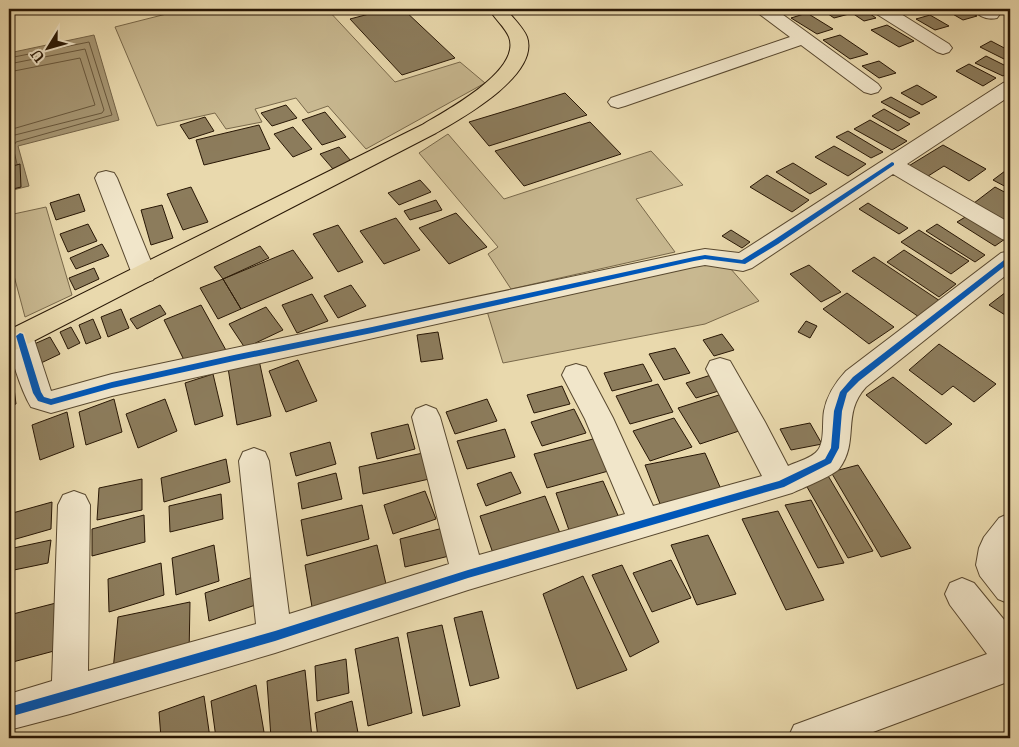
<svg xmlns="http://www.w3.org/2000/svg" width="1019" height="747" font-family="'IM FELL Double Pica',serif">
  <rect width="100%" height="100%" fill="#e9d9ad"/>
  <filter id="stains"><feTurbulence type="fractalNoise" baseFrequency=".004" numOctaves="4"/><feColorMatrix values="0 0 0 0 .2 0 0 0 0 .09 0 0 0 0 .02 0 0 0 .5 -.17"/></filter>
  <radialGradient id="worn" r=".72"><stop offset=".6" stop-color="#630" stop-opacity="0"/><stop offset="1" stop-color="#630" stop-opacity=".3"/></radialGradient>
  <path fill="#c8b890" stroke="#78684a" d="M186 9H327L395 82 460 62 485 83 366 149 328 106 308 113 296 98 255 109 262 122 226 129 215 113 157 126 115 27Z
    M448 134 504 199 651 151 683 185 636 199 675 252 511 289 488 254 498 247 419 153Z
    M46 207 72 295 25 317 9 257V215Z
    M696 260 730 268 759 301 705 324 503 363 486 308Z"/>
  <path fill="#a79774" stroke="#746448" d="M94 35 119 120 18 146 29 186 9 191V53Z"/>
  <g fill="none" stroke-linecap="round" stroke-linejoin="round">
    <path stroke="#68573c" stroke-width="1" d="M9 58 89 42 112 115 16 142 13 147 17 164
      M9 64 85 49 104 110 102 113 15 135 9 140
      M9 72 80 58 95 105 9 130"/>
  </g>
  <path fill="#8c7c5c" stroke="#281705" d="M388 9H403L455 58 402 75 350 19Z
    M821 9H841L849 14 834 18Z
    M846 9H863L876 18 864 21Z
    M944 9H964L977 16 963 20Z
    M807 13 833 29 817 34 791 18Z
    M930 15 949 26 935 30 916 19Z
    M887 25 914 41 899 47 871 30Z
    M840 35 868 54 850 59 823 40Z
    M991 41 1010 51V62L980 47Z
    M986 56 1010 68V71L1003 76 975 63Z
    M879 61 896 73 879 78 862 66Z
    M969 64 996 78 983 86 956 71Z
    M917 85 937 97 922 105 901 93Z
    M565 93 587 115 489 146 469 122Z
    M891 97 920 113 910 118 881 102Z
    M286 105 297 118 272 126 261 113Z
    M884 109 910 124 898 131 872 116Z
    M325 112 346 137 322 145 302 120Z
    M205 117 214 131 189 139 180 125Z
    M870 120 907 141 892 150 854 129Z
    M590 122 621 154 524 186 495 151Z
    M259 125 270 149 204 165 196 140Z
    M293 127 312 149 293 157 274 134Z
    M848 131 883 152 871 158 836 137Z
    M943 145 986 169 969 181 944 166 925 178 907 167Z
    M834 146 866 164 848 176 815 157Z
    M339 147 351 161 333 169 320 154Z
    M793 163 827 184 810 194 776 172Z
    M20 164 21 187 9 190V167Z
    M1005 171 1010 174V189L993 180Z
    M767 175 809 200 792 212 750 187Z
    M420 180 431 192 399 205 388 193Z
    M191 187 208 222 183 230 167 194Z
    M995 187 1010 195V223L974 203Z
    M79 194 85 211 56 220 50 203Z
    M436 200 442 210 410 220 404 211Z
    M868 203 908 228 899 234 859 209Z
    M162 205 173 238 151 245 141 210Z
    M456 213 487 247 449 264 419 228Z
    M967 216 1005 239 995 246 957 222Z
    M396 218 420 250 384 264 360 231Z
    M88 224 97 241 68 252 60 234Z
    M937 224 985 255 975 262 926 231Z
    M338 225 363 262 338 272 313 234Z
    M731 230 750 242 742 248 722 236Z
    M919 230 969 261 951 274 901 242Z
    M102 244 109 256 76 269 70 258Z
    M260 246 269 258 223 279 214 267Z
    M293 250 313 278 241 309 223 279Z
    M904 250 956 284 939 297 887 262Z
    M874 257 940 301 919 317 852 271Z
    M809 265 841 292 821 302 790 274Z
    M94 268 99 279 75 290 69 278Z
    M223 279 241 309 218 319 200 288Z
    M351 285 366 306 338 318 324 296Z
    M1006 292 1010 295V318L989 305Z
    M847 293 894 327 869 344 823 309Z
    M312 294 328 321 297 333 282 305Z
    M160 305 166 314 137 329 130 319Z
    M201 305 227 352 188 368 164 320Z
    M266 307 283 330 245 348 229 324Z
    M121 309 129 328 108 337 101 317Z
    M93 319 101 338 86 344 79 325Z
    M806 321 817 326 810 338 798 332Z
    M71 327 80 343 68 349 60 332Z
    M438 332 443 359 421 362 417 335Z
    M722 334 734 350 714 356 703 340Z
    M50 337 60 354 41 363 32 345Z
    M939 344 996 384 974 402 953 386 942 395 909 370Z
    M675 348 690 373 664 380 649 354Z
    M259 360 271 416 237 425 228 368Z
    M298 360 317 401 286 412 269 371Z
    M643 364 652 381 612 391 604 373Z
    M12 372 16 404 9 406V373Z
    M213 374 223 416 195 425 185 383Z
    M714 374 725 389 696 398 686 383Z
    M893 377 952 424 926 444 866 395Z
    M658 384 673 412 630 424 616 396Z
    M562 386 570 404 534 413 527 395Z
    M722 394 745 429 700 444 678 408Z
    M114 399 122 432 86 445 79 412Z
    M165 399 177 431 138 448 126 414Z
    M487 399 497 421 455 434 446 412Z
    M574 409 586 433 542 446 531 422Z
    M67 412 74 447 40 460 32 425Z
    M674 418 692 447 650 461 633 431Z
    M9 422 14 453 9 455Z
    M810 423 822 444 791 450 780 429Z
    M408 424 415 449 377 459 371 433Z
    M505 429 515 457 467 469 457 441Z
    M597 438 612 470 547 488 534 454Z
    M330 442 336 464 296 476 290 453Z
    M432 451 438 477 363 494 359 467Z
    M705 453 724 496 662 509 645 465Z
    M226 459 230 482 164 502 161 478Z
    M858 465 911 548 881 557 831 472Z
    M511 472 521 493 486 506 477 484Z
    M336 473 342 499 302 509 298 483Z
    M827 474 873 551 848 558 803 480Z
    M142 479V510L97 520 99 488Z
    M603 481 620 520 570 533 556 493Z
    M425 491 436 519 393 534 384 505Z
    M221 494 223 519 170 532 169 506Z
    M545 496 562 538 495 559 480 516Z
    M811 500 844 563 818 568 785 505Z
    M52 502 51 529 9 541V514Z
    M362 505 369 539 307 556 301 520Z
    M778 511 824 600 786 610 742 519Z
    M144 515 145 542 92 556V529Z
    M447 527 453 555 405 567 400 539Z
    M708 535 736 594 697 605 671 545Z
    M51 540 48 563 9 571V549Z
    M214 545 219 581 176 595 172 558Z
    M377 545 389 597 314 619 305 565Z
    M671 560 691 598 652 612 633 573Z
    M161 563 164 595 109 612 108 579Z
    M622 565 659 642 630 657 592 575Z
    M262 574 267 601 209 621 205 593Z
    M583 576 627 670 577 689 543 594Z
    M190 602 189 655 113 671 118 617Z
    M56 603 54 651 9 663V615Z
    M482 611 499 678 470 686 454 618Z
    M442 625 460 706 423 716 407 633Z
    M398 637 412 713 368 726 355 649Z
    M346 659 349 693 317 701 315 666Z
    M305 670 312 738H271L267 681Z
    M256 685 265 738H216L211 701Z
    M204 696 210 738H161L159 712Z
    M352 701 359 738H318L315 713Z"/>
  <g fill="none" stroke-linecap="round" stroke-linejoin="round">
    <defs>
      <path id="minor" d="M756 9H775L878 84 881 88 878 92 871 94 864 92 801 45 625 106 618 108 611 106 608 102 611 98 790 37 758 13Z
        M872 9H893L949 44 952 48 949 52 943 54 937 52 875 13Z
        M973 9H994L1000 14 997 18C988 20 979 17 973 9Z
        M1010 81V96L907 164 1010 223V241L1002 239 893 174 752 268 743 271 705 265 694 267 112 396 51 413 31 407C23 394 3 343 11 329L20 326 29 329 33 336 51 391 112 374 694 251 705 249 739 253 1003 83Z
        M106 171 114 173 117 178 156 274 153 280 144 283 135 280 132 274 95 178 98 173Z
        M1010 251V272L866 387C841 414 860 441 839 469 834 475 801 489 792 493L468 590 275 653 70 714 9 730V694L52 681 58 505 63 495 74 491 85 495 90 505 88 671 256 624 239 461 243 452 254 448 265 452 269 461 289 614 449 564 412 417 416 409 426 405 436 409 440 417 479 555 625 514 585 419 562 375 566 367 576 364 586 367 613 418 653 506 762 476 706 369 710 361 720 358 730 361 765 422 788 466C796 462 813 458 818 450 825 441 822 422 824 411 827 395 835 383 846 371L1001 253Z
        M1010 513V604L998 599 980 576 976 565 979 548 984 537 999 518Z
        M962 578 974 583 1010 627V681L857 738H788L794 725 987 654 950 605 945 594 950 583Z"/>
      <path id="major" d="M489 9H506C512 17 523 27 527 37 540 75 462 118 436 133L18 349 9 352V330L422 125C445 111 522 71 509 37 505 27 494 18 489 9Z"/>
    </defs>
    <use href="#minor" stroke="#58482f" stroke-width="2"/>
    <use href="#major" stroke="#281705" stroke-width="2"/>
    <use href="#minor" fill="#f1e6ca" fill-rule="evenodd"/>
    <use href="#major" fill="#e9d9ad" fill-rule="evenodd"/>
    <defs>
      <path id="cycleway" d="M892 162 894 163V165L778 244 745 264 705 259 694 261 372 333 234 361 112 388 51 405 38 401 33 393 16 336 20 333 23 334 41 392 44 397 51 399 112 382 234 355 372 327 694 257 705 255 742 260 774 240Z
        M1008 257H1010V262L859 381 847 393 842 411 839 448 831 463 784 487 468 578 275 641 9 717V707L275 631 468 570 779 481 825 459 831 448 834 411 840 392 853 377Z"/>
    </defs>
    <use href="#cycleway" stroke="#f1e6ca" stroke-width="3"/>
    <use href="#cycleway" fill="#0057b8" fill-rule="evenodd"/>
  </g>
  <rect width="1019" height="747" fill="none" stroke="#e9d9ad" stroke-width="30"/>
  <rect x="10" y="10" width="999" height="727" fill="none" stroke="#281705" stroke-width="2.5"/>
  <rect x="15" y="15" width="989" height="717" fill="none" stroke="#281705"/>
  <g transform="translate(48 48) rotate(233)" stroke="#f1e6ca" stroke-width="4" paint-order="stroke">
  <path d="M0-4L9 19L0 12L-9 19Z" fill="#281705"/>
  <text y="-8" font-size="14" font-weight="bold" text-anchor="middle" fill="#281705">U</text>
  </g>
  <rect width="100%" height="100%" filter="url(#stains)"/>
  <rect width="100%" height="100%" fill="url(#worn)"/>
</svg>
